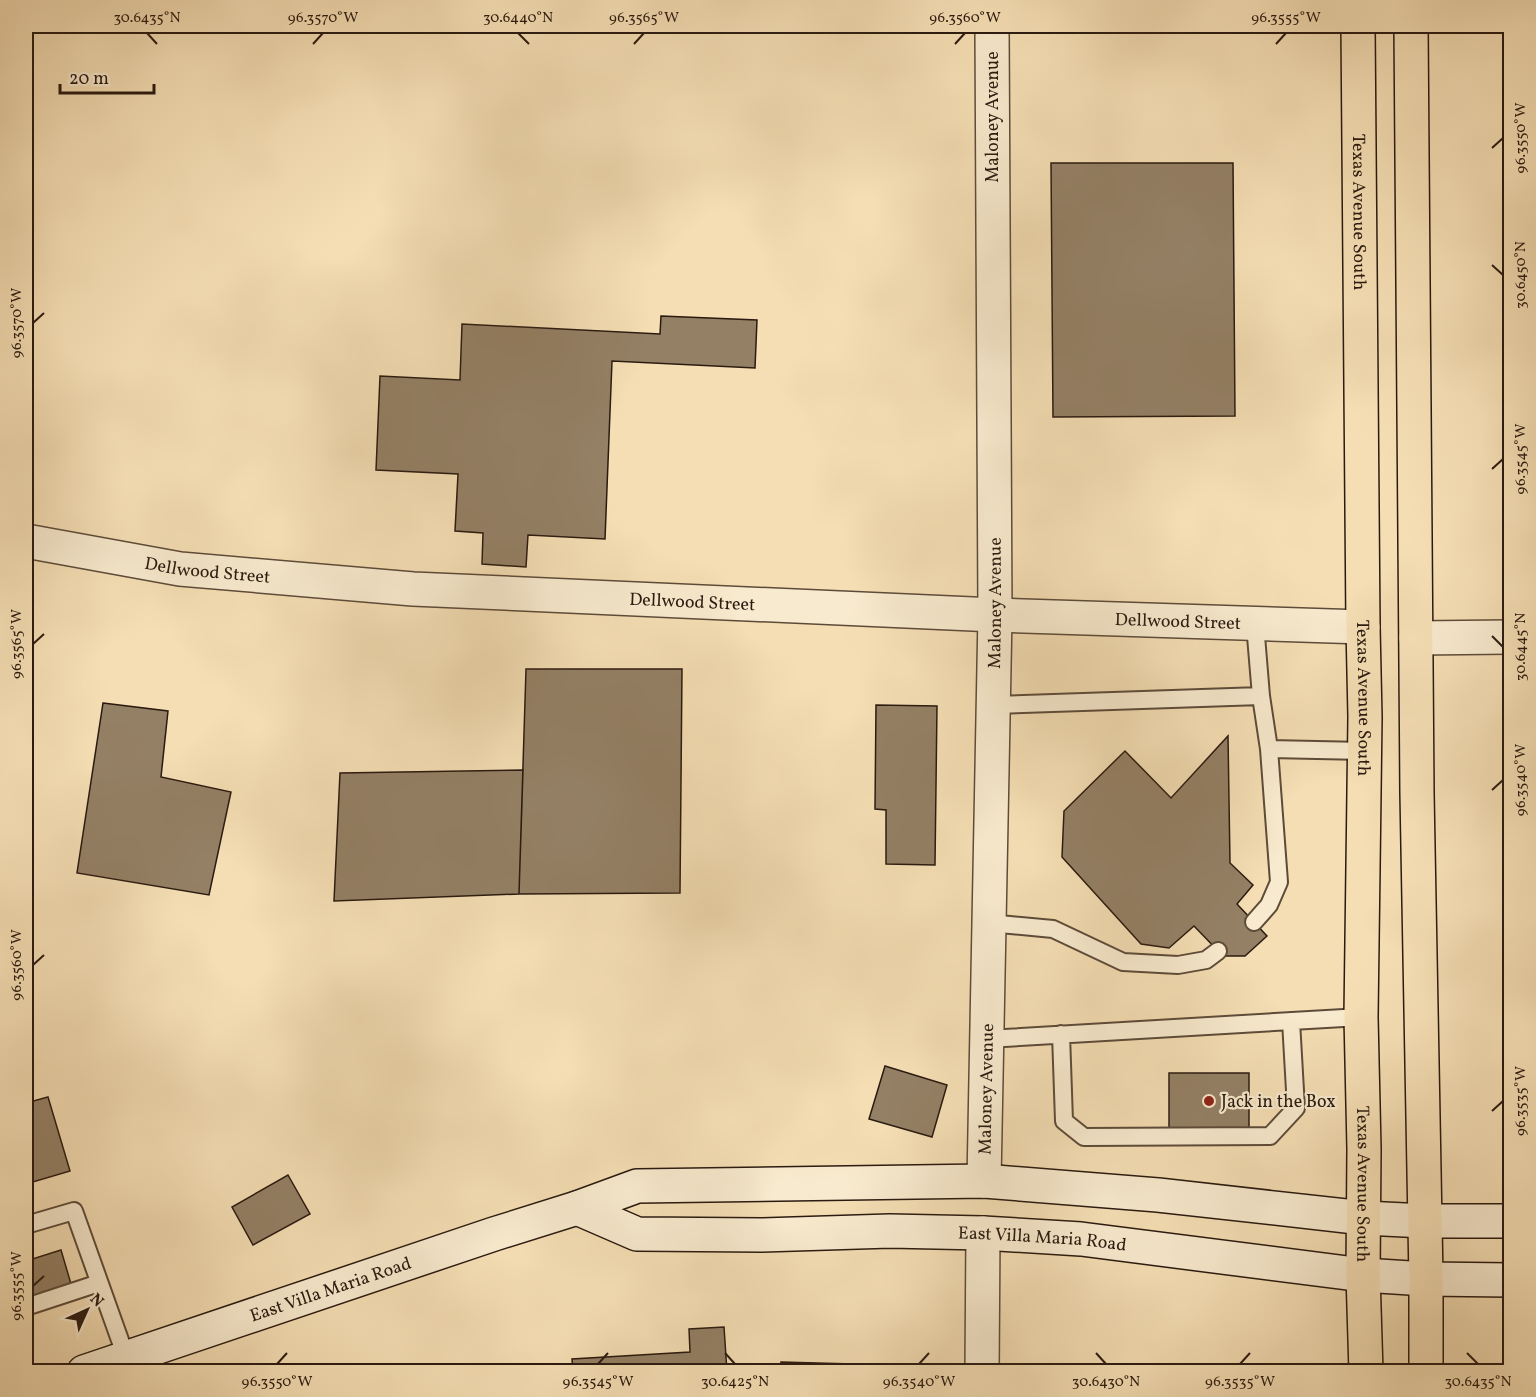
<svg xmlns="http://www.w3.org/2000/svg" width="1536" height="1397" font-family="Vollkorn,serif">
  <rect width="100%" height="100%" fill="#f5deb4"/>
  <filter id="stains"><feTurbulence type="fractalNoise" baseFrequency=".00333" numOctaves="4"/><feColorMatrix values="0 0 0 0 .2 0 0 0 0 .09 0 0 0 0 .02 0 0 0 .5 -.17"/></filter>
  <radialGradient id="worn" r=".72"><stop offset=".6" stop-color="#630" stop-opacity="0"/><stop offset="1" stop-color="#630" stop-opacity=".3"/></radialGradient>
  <path fill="#948065" stroke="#2a1a10" stroke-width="1.5" d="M1051 163H1233L1235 416 1053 417Z
    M661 316 757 320 755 368 612 361 605 539 528 535 526 567 482 564 483 533 455 531 458 474 376 470 380 376 460 380 462 324 660 334Z
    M526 669H682L680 893 519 894Z
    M103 703 168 711 161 777 231 792 209 895 77 873Z
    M876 705 937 706 935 865 886 864V810L875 809Z
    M1228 736 1230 863 1253 885 1237 904 1267 936 1245 956H1223L1194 926 1169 948 1141 944 1062 857 1064 811 1125 751 1171 798Z
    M523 770 519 894 334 901 340 773Z
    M885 1066 947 1085 932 1137 869 1119Z
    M1169 1073H1249V1130H1169Z
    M48 1097 70 1171 26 1184V1103Z
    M288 1175 310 1214 253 1245 232 1207Z
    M61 1250 71 1284 26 1298V1261Z
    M724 1327 727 1372H573L572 1359 690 1352 689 1329Z
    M781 1362 853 1364V1372H781Z"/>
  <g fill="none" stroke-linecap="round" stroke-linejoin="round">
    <defs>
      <path id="lane" d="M1255 624 1261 696 1269 749 1364 751
        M993 705 1261 696
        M1254 922 1269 905 1279 882 1269 749
        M989 923 1053 929 1123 962 1178 965 1206 960 1218 951
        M1061 1034 1064 1121 1084 1137 1270 1136 1296 1108 1291 1021
        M987 1039 1361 1017
        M26 1225 74 1211 126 1357
        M26 1307 99 1283"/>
      <g id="street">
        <path id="s1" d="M26 541 180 569 413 589 995 615 1363 627"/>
        <path d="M1416 638 1510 637"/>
        <path id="s2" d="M984 1181 995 615 992 26"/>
        <path d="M982 1372 983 1233"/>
      </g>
      <g id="secondary">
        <path id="s3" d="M577 1208 637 1234 762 1235 890 1231 983 1233 1081 1239 1363 1275 1426 1279 1510 1280"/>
        <path id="s4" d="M84 1372 494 1234 577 1208 637 1186 984 1181 1158 1195 1364 1218 1425 1221H1510"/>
      </g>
      <g id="primary">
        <path id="s5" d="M1358 26 1363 627 1365 717 1361 1017 1364 1149 1363 1275 1366 1372"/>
        <path d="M1411 26 1417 793 1426 1279V1372"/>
      </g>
    </defs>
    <use href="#lane" stroke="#5d4b39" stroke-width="20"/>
    <use href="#street" stroke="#5d4b39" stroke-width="36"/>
    <use href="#secondary" stroke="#2a1a10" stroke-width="36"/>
    <use href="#primary" stroke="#2a1a10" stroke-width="36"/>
    <use href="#lane" stroke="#f8eace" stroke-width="16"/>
    <use href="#street" stroke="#f8eace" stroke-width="33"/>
    <use href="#secondary" stroke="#f8eace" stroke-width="33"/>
    <use href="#primary" stroke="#f5deb4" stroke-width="33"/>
  </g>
  <path fill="none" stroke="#2a1a10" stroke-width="2" d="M147 33 157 44M518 33 529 44M313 44 323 33M634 44 644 33M955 44 965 33M1276 44 1286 33M1492 148 1503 138M1492 265 1503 275M33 323 44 313M1492 469 1503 459M1492 636 1503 647M33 644 44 634M1492 790 1503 780M33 965 44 955M1492 1111 1503 1101M33 1286 44 1276M725 1353 735 1364M1096 1353 1106 1364M1467 1353 1478 1364M277 1364 287 1353M598 1364 608 1353M919 1364 929 1353M1240 1364 1250 1353"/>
  <circle fill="#8f2418" stroke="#f8eace" stroke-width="2" cx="1209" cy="1101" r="6"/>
  <g text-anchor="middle" stroke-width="4.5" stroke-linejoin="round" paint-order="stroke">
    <g font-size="18" fill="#2a1a10" stroke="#f8eace">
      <text transform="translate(992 117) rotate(-90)" y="6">Maloney Avenue</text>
      <text dy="6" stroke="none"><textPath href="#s5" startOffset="186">Texas Avenue South</textPath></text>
      <text dy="6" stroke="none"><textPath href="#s1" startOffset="184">Dellwood Street</textPath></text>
      <text dy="6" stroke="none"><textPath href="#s1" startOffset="670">Dellwood Street</textPath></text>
      <text dy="6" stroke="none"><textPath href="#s2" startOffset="578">Maloney Avenue</textPath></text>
      <text dy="6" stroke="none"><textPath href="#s1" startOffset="1156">Dellwood Street</textPath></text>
      <text dy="6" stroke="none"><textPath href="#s5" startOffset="672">Texas Avenue South</textPath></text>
      <text dy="6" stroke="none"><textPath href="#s2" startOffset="92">Maloney Avenue</textPath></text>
      <text dy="6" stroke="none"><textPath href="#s5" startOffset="1158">Texas Avenue South</textPath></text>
      <text dy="6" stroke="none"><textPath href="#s3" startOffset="471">East Villa Maria Road</textPath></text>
      <text dy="6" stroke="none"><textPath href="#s4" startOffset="260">East Villa Maria Road</textPath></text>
    </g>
    <g font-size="18" fill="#2a1a10" stroke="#f8eace" text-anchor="start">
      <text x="1221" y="1107">Jack in the Box</text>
    </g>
  </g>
  <rect width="1536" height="1397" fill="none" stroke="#f5deb4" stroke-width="66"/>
  <g transform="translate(87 1310) rotate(45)" stroke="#f8eace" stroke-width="4.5" paint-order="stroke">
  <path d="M0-4.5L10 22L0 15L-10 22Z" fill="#2a1a10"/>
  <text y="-9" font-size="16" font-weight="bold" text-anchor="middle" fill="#2a1a10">N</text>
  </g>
  <path d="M60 84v9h94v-9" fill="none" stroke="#2a1a10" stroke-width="3"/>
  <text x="69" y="84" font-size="18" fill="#2a1a10" stroke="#f8eace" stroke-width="4.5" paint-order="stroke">20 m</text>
  <rect x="33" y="33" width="1470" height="1331" fill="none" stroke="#2a1a10" stroke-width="2"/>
  <g font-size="15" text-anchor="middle" fill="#2a1a10">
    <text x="147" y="22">30.6435°N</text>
    <text x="323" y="22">96.3570°W</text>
    <text x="518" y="22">30.6440°N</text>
    <text x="644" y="22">96.3565°W</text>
    <text x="965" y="22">96.3560°W</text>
    <text x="1286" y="22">96.3555°W</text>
    <text transform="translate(1520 138) rotate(-90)" y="5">96.3550°W</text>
    <text transform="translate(1520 275) rotate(-90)" y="5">30.6450°N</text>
    <text transform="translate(16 323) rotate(-90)" y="5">96.3570°W</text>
    <text transform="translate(1520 459) rotate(-90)" y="5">96.3545°W</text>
    <text transform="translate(16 644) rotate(-90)" y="5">96.3565°W</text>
    <text transform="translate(1520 647) rotate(-90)" y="5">30.6445°N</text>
    <text transform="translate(1520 780) rotate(-90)" y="5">96.3540°W</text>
    <text transform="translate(16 965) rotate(-90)" y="5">96.3560°W</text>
    <text transform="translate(1520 1101) rotate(-90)" y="5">96.3535°W</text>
    <text transform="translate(16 1286) rotate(-90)" y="5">96.3555°W</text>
    <text x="277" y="1386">96.3550°W</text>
    <text x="598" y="1386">96.3545°W</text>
    <text x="735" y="1386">30.6425°N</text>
    <text x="919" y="1386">96.3540°W</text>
    <text x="1106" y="1386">30.6430°N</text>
    <text x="1240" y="1386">96.3535°W</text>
    <text x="1478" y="1386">30.6435°N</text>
  </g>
  <rect width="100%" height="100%" filter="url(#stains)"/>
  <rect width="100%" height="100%" fill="url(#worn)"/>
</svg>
